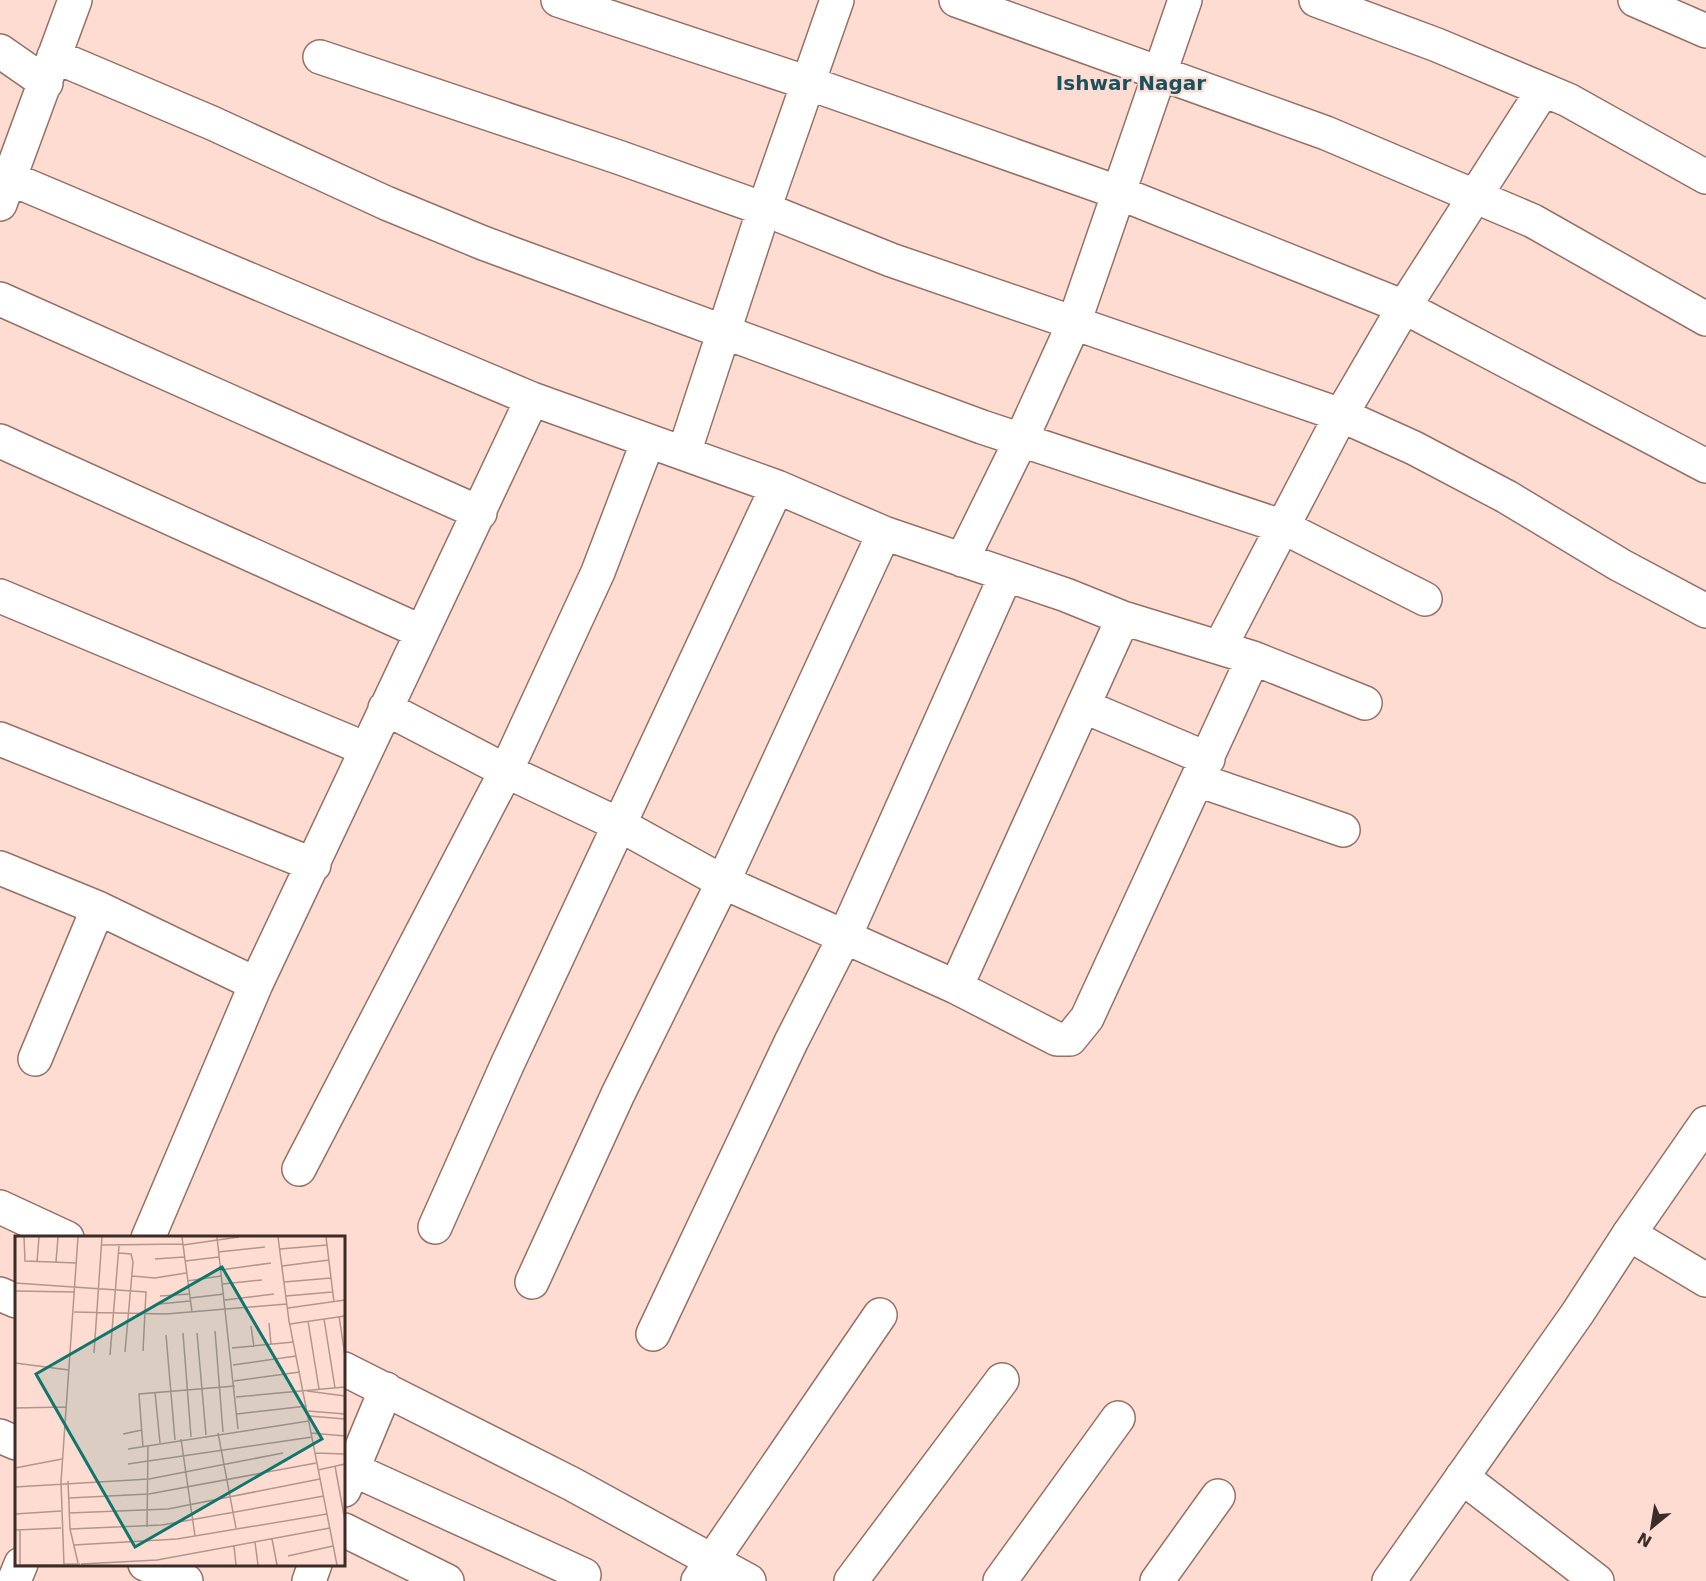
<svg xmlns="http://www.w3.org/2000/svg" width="1706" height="1581" font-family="'DejaVu Sans',sans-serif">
  <rect width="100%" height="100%" fill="#ffdcd1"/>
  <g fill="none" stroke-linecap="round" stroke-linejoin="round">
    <defs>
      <path id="street" d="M558 0 808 83 1117 192 1404 307 1706 466
        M956 0 1326 133 1533 221 1706 319
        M1316 0 1437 45 1568 100 1706 177
        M1635 0 1706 31
        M0 51 46 83
        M54 56 212 123 386 203 483 243 982 427 1281 526 1425 599
        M320 57 618 157 764 209 891 260 1341 415 1414 448 1507 497 1620 565 1706 611
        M9 178 532 399 777 487 884 533 1066 595 1123 618 1253 658 1365 703
        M0 204 75 0
        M0 299 480 513
        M0 441 422 632
        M684 453 764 209 837 0
        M962 560 1021 440 1074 323 1185 0
        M0 596 366 749
        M1220 647 1341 415 1404 307 1543 90
        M1083 706 1208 759
        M385 708 506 771 620 825 723 882 956 987 1057 1039H1070L1087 1018 1253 658
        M0 739 314 865
        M1198 780 1343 830
        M0 868 98 908 256 984
        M956 987 1123 618
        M35 1059 98 908
        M299 1169 506 771 598 572 648 441
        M0 1207 67 1238
        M435 1227 507 1065 777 487
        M1629 1234 1706 1280
        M148 1238 256 984 532 399
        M532 1282 618 1094 723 882 884 533
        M0 1294 16 1301
        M653 1334 791 1042 845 936 1006 575
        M344 1369 572 1484 749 1581
        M0 1436 16 1443
        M354 1470 584 1575
        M1462 1477 1597 1581
        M344 1490 386 1389
        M344 1530 447 1581
        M145 1564 186 1581
        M14 1581 21 1564
        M309 1581 315 1564
        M698 1581 880 1315
        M851 1581 1002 1380
        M1000 1581 1118 1418
        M1157 1581 1218 1496"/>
      <path id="secondary" d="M1389 1581 1577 1314 1629 1234 1706 1123"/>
    </defs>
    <use href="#street" stroke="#967065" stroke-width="36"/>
    <use href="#secondary" stroke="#967065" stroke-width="36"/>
    <use href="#street" stroke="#fff" stroke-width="33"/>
    <use href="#secondary" stroke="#fff" stroke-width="33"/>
  </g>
  <g text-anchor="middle" stroke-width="5" stroke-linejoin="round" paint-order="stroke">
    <g font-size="20" font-weight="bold" fill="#1b515e" stroke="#ffdcd1">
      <text x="1131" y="90">Ishwar Nagar</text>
    </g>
  </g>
  <g transform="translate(15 1236)">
    <rect width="330" height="330" fill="#ffdcd1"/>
    <path fill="none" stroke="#b1968d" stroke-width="1.5" d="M9 1 10 25 62 27M167 1 177 76M202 1 223 193M263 1 274 85 322 329M311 1 319 66M87 9 168 8M168 9 224 1M265 13 312 9M203 16 250 11M104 17 116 18 118 26 110 116M140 23 169 21M170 25 204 21M22 26 24 1M41 26 43 1M267 30 314 24M206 34 256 27M117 40 140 42 171 37M172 45 206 40M269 46 316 42M0 47 131 56 128 115M208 48 247 44M0 55 60 56M145 60 175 58M271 60 317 56M175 62 209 58M210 64 259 58M144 68 175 65M273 72 330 64M59 76 151 78 272 68M324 80 330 120M309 83 320 152M293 85 304 153M254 87 256 108M275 88 330 80M236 90 239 111M200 95 208 196M168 97 176 201M182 97 191 199M151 99 160 204M217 112 279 106M79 117 87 1M95 119 104 10M0 127 54 134M218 129 281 120M219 145 285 136M292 155 330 160M140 156 145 207M221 161 330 151M0 172 51 171M293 175 330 178M222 178 292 170M294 180 330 183M203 197 221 292M296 197 330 200M108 198 127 194M166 203 180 300M128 211 124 158 220 150M113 213 294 185M300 217 330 218M113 228 297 201M320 230 330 285M0 232 47 223M303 234 330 228M53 245 55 293 63 327M0 251 134 243 268 217M54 262 134 258 301 227M54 277 153 273 305 243M0 278 46 275M132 291 133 210M55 293 147 289 309 260M0 294 46 292M5 294V329M257 303 262 329M240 306 243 329M59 309 162 303 312 278M219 310 221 329M273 320 318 310M66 328 142 324 315 292M0 329 65 328M49 329 46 246 63 1"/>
    <path fill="#0f766e" fill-opacity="0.15" stroke="#0f766e" stroke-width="3" d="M207 31 307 203 120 311 21 138Z"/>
    <rect width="330" height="330" fill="none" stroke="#3c2c27" stroke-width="3"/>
  </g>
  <g transform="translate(1652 1527) rotate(210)" stroke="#ffdcd1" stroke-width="4.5" paint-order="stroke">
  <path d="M0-4.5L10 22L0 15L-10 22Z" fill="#3c2c27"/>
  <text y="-9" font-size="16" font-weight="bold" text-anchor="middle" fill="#3c2c27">N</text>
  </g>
</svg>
